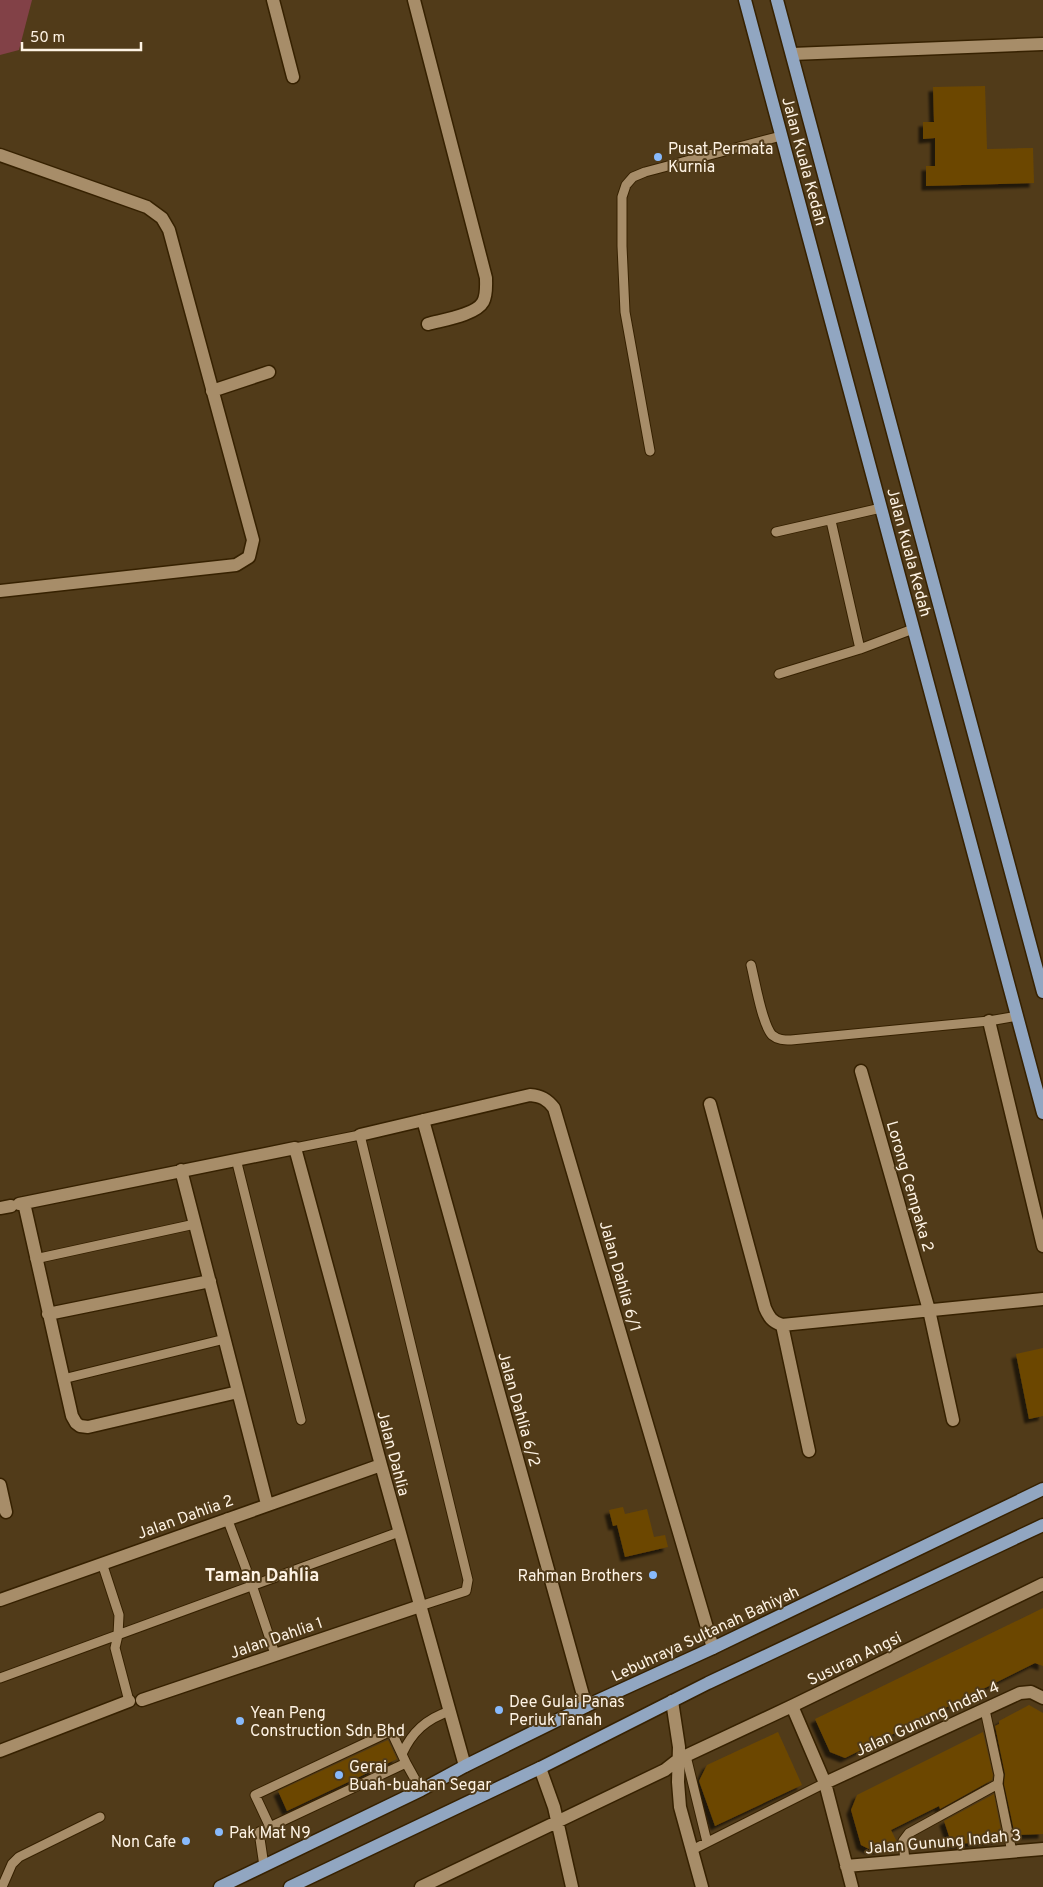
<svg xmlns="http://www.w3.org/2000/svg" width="1043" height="1887" font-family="Overpass,sans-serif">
  <defs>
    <filter id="shadow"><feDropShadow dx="-4.5" dy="4.5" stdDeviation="1" flood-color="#0009"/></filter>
  </defs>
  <rect width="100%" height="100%" fill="#513b19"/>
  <path fill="#824147" d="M0 0H32L19 50 0 55Z"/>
  <path fill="#6c4701" filter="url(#shadow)" d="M985 86 987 149 1033 148 1034 183 926 186V166H935V138L923 139V122H934L933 87Z
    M1043 1348V1416L1029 1419 1016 1354Z
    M623 1507 625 1514 647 1509 654 1537 665 1535 668 1547 625 1557 617 1525 613 1526 609 1510Z
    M1043 1608V1666L1035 1663 845 1758 830 1752 815 1719Z
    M1029 1705 1043 1713V1834L1015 1835 1004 1784 1005 1774 995 1726 999 1724V1721Z
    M778 1732 802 1785 715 1826 699 1781 707 1765Z
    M983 1732 993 1775 992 1780 940 1809 939 1806 891 1830 897 1842 884 1849 871 1850 861 1845 851 1810 857 1795Z
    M388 1740 397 1759 287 1811 278 1791Z
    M994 1794 1002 1836H1000L1001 1839 952 1845 944 1821Z"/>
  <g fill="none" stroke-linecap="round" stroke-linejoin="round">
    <defs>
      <path id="lane" d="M650 451 625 312 622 246V197L626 185 633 177 645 172 781 136
        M831 521 860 649
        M776 532 881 508
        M779 674 860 649 913 629
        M751 965C755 981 762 1024 772 1035 778 1040 784 1040 791 1040L989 1021 1018 1016
        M295 1148 360 1135 468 1580 466 1591 420 1606
        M236 1159 301 1420
        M35 1259 195 1224
        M63 1379 225 1339
        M227 1518 252 1585 275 1654
        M102 1563 119 1615 118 1635 115 1648 129 1701
        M0 1678 399 1532
        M985 1710 999 1775 998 1784 1012 1852
        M402 1754C412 1732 426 1719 450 1711
        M686 1756 707 1842
        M270 1827 255 1795 391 1731 406 1763
        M692 1850 825 1783
        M905 1861 903 1841 909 1833 998 1784
        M264 1866 259 1832 406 1763 421 1790
        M2 1887 12 1864 19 1857 100 1817"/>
      <path id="street" d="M273 0 293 77
        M414 0 486 278C486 286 487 295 483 302 476 315 442 320 428 324
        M792 54 1043 44
        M0 155 147 207 162 218 169 230 253 540 249 557 236 565 0 591
        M212 391 269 372
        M989 1021 1043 1246
        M861 1071 929 1310 953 1420
        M710 1104 765 1308C769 1317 772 1322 782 1325L1043 1299
        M423 1120 586 1706
        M360 1135 530 1095C541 1096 547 1099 554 1108L713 1648
        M181 1170 267 1504
        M24 1203 72 1416 76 1423 80 1426 88 1427 238 1392
        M19 1204 295 1148 381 1465 465 1766
        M0 1208 11 1206
        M48 1314 210 1281
        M782 1325 809 1451
        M0 1485 6 1512
        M0 1600 381 1465
        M142 1700 420 1606
        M672 1701 679 1747 678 1782 680 1807 702 1887
        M792 1706 825 1783 852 1887
        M0 1751 129 1701
        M540 1768 554 1807 572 1887
        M825 1783 1020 1693 1031 1692 1043 1698
        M846 1866 1043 1849
        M421 1887 665 1770 679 1759 792 1706 1043 1584"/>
      <path id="primary" d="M745 0 1043 1113
        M777 0 1043 992
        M220 1887 421 1790 465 1766 586 1706 713 1648 1043 1489
        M290 1887 540 1768 708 1683 1043 1525"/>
    </defs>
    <use href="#lane" stroke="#362100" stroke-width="11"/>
    <use href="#street" stroke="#362100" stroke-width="15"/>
    <use href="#primary" stroke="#362100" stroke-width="15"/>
    <use href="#lane" stroke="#a78d69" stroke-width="9"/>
    <use href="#street" stroke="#a78d69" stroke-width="12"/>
    <use href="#primary" stroke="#91a6c1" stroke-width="12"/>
  </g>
  <g fill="#88bafc" stroke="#513b19" stroke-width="2">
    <circle cx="658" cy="157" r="5"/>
    <circle cx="653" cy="1575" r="5"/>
    <circle cx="499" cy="1710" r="5"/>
    <circle cx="240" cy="1721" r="5"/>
    <circle cx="339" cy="1775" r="5"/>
    <circle cx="219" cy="1832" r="5"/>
    <circle cx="186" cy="1841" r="5"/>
  </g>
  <g text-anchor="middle" stroke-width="4" stroke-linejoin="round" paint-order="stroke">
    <g font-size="16" fill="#fef3e4" stroke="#513b19" text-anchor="start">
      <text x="668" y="154">Pusat Permata<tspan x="668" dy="18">Kurnia</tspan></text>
      <text x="643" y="1581" text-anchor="end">Rahman Brothers</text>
      <text x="509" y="1707">Dee Gulai Panas<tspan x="509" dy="18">Periuk Tanah</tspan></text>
      <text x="250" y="1718">Yean Peng<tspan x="250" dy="18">Construction Sdn Bhd</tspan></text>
      <text x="349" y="1772">Gerai<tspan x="349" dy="18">Buah-buahan Segar</tspan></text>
      <text x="229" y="1838">Pak Mat N9</text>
      <text x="176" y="1847" text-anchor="end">Non Cafe</text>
    </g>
    <g font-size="16" fill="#fef3e4" stroke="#513b19">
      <text transform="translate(805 161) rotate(75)" y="6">Jalan Kuala Kedah</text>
      <text transform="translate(910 552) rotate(75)" y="6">Jalan Kuala Kedah</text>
      <text transform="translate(911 1186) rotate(74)" y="6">Lorong Cempaka 2</text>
      <text transform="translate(621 1276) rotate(74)" y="6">Jalan Dahlia 6/1</text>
      <text transform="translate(520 1409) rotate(74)" y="6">Jalan Dahlia 6/2</text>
      <text transform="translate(394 1453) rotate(75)" y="6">Jalan Dahlia</text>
      <text transform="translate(185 1516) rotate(-20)" y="6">Jalan Dahlia 2</text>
      <text transform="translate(705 1633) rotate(-25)" y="6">Lebuhraya Sultanah Bahiyah</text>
      <text transform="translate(276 1637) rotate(-19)" y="6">Jalan Dahlia 1</text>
      <text transform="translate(854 1658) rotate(-26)" y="6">Susuran Angsi</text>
      <text transform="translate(927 1718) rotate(-25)" y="6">Jalan Gunung Indah 4</text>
      <text transform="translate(943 1841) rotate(-5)" y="6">Jalan Gunung Indah 3</text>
    </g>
    <g font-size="18" font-weight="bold" fill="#fef3e4" stroke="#513b19">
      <text x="262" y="1581">Taman Dahlia</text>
    </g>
  </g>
  <path d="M22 42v8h119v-8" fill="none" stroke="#fef3e4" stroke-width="2.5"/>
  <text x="30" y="42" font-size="15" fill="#fef3e4" stroke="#513b19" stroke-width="4" paint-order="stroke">50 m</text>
</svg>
